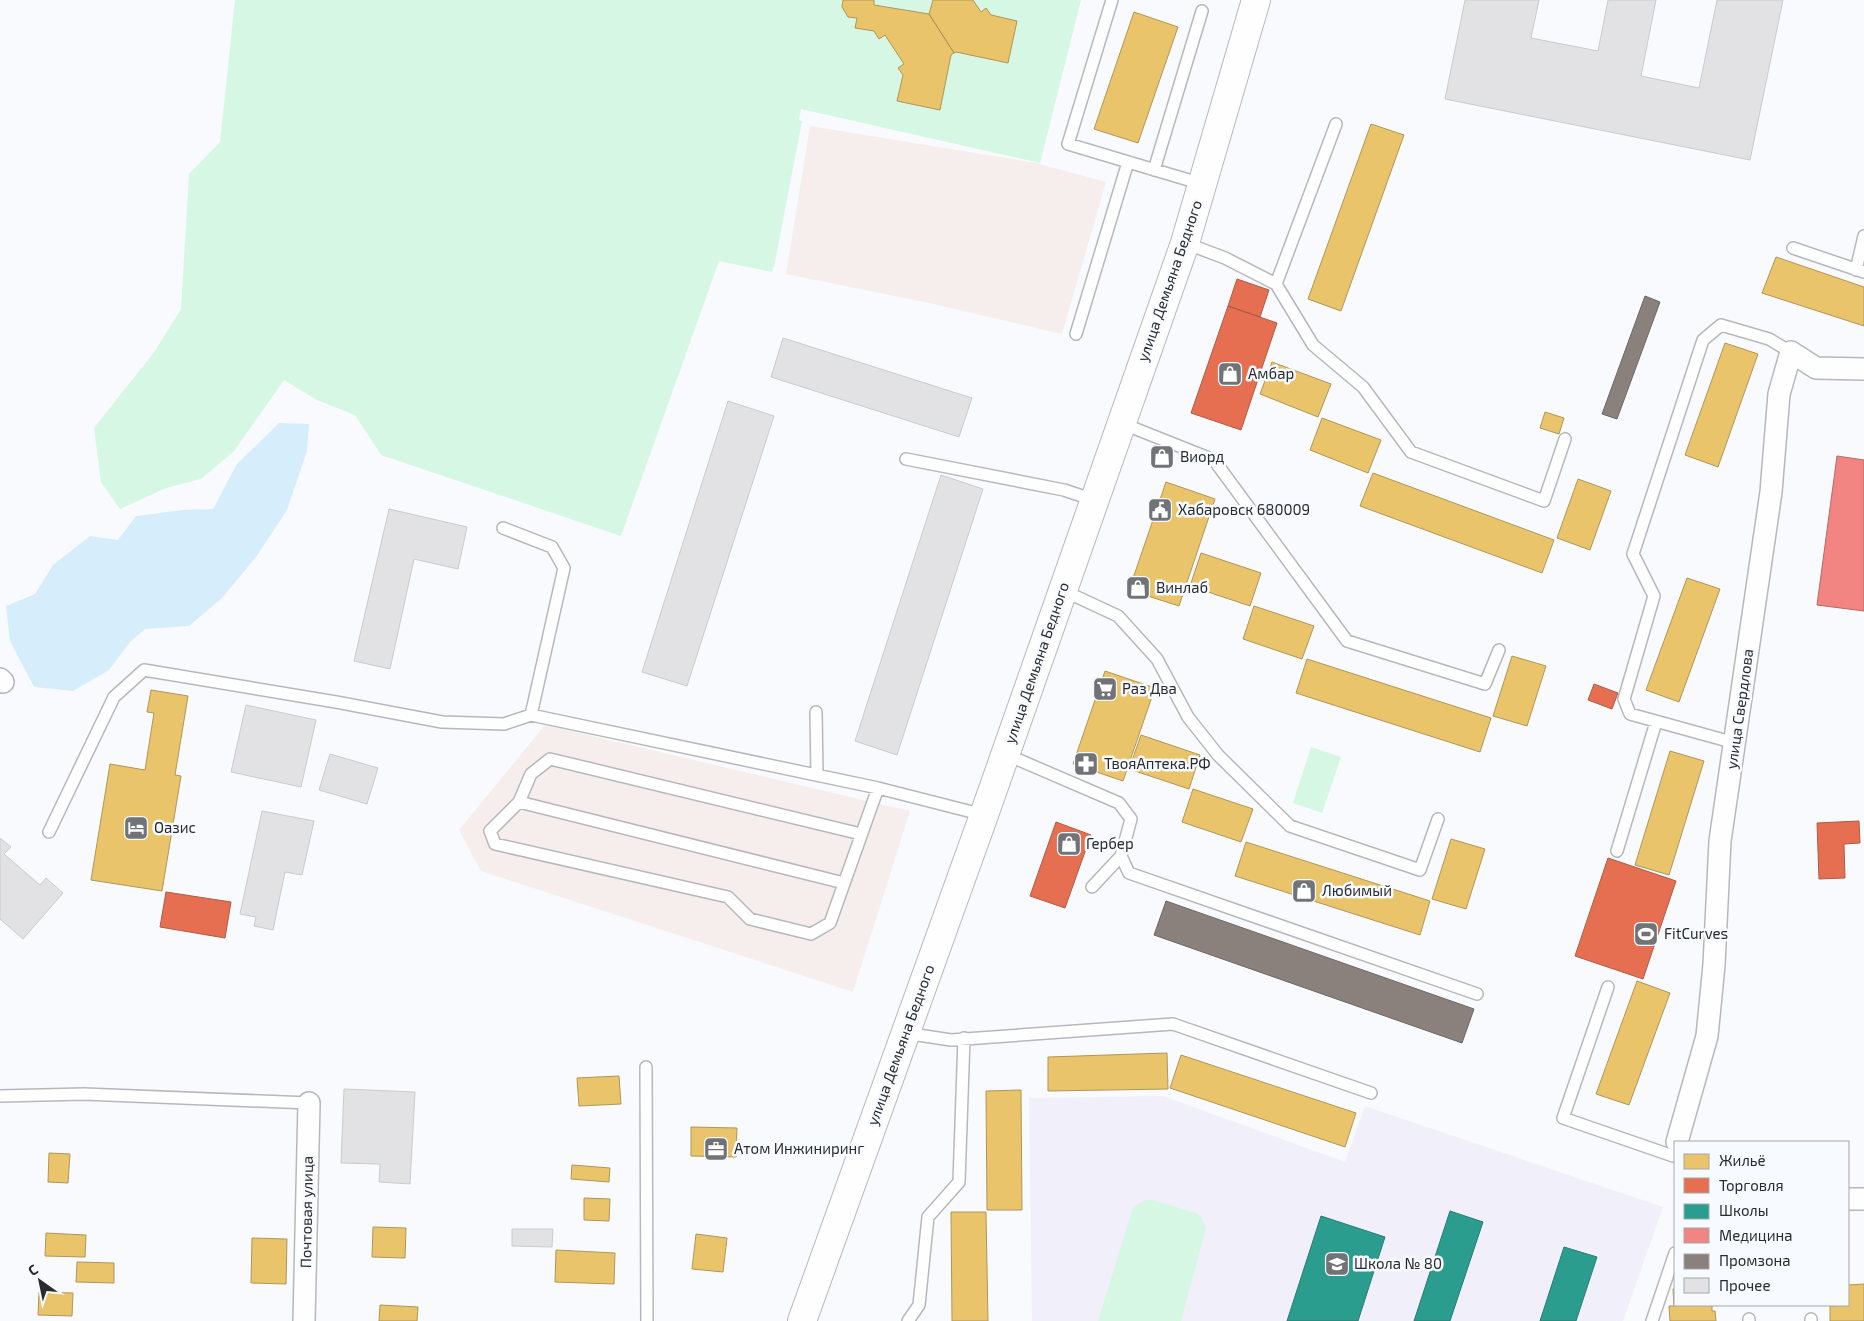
<svg xmlns="http://www.w3.org/2000/svg" width="1864" height="1321" font-family="'Exo 2',sans-serif">
  <rect width="100%" height="100%" fill="#f8fafd"/>
  <path fill="#f6eeed" d="M810 126 1036 163 1106 182 1062 334 929 303 786 274Z
    M545 725 910 811 853 992 481 871 459 830Z"/>
  <path fill="#f1effa" d="M1163 1096 1345 1162 1365 1106 1663 1207 1623 1321H1032L1029 1098Z"/>
  <path fill="#d5f7e3" d="M235 0H1081L1040 163 801 109 799 120 802 121 774 267H773L772 272 719 261 621 536 381 455 355 415 317 400 284 380 234 451 201 479 166 488 120 509 101 482 94 428 155 351 181 309 189 174 220 142Z
    M1311 747 1341 757 1322 813 1293 803Z
    M1145 1200H1152L1196 1213 1201 1217 1206 1228 1181 1321H1098L1132 1211 1135 1206Z"/>
  <path fill="#d6edfc" d="M279 423 309 424 307 451 287 510 256 557 222 598 189 626 145 629 130 642 109 670 73 691 34 687 10 641 6 606 35 594 53 565 90 536 118 540 136 516 183 510 213 509 237 464Z"/>
  <path fill="#e9c46a" stroke="#b09658" d="M843 0H874V5L929 14 954 53 951 55 940 110 897 101 903 75 898 68 904 64 885 35 879 39 874 31 855 28 857 18 848 17 842 7Z
    M933 0H973L981 12 986 8 991 15 1017 21 1008 63 956 52 954 53 929 14Z
    M1134 12 1178 27 1138 143 1094 129Z
    M1371 124 1404 135 1341 311 1308 299Z
    M1776 257 1864 287V326L1762 293Z
    M1725 343 1758 354 1718 467 1685 455Z
    M1272 362 1331 384 1318 417 1260 394Z
    M1545 412 1564 418 1559 434 1540 428Z
    M1322 418 1381 440 1368 473 1310 450Z
    M1373 473 1554 540 1542 573 1360 506Z
    M1578 479 1611 491 1590 550 1557 538Z
    M1166 482 1215 499 1179 606 1129 590Z
    M1201 553 1261 573 1250 606 1190 586Z
    M1687 578 1720 589 1679 702 1646 690Z
    M1254 606 1314 626 1302 659 1243 639Z
    M1512 656 1546 666 1527 726 1493 716Z
    M1307 659 1491 718 1480 752 1296 693Z
    M1105 671 1155 688 1123 781 1073 764Z
    M151 690 188 696 175 775 181 776 162 891 91 880 110 764 145 770 154 713 147 712Z
    M1141 735 1200 755 1189 789 1129 769Z
    M1670 751 1704 761 1669 875 1635 865Z
    M1193 789 1253 809 1241 842 1182 822Z
    M1451 839 1485 849 1466 909 1432 899Z
    M1246 842 1430 901 1420 935 1235 876Z
    M1637 981 1670 993 1629 1105 1596 1094Z
    M1167 1053 1168 1089 1048 1091V1057Z
    M1181 1055 1356 1113 1345 1147 1170 1088Z
    M619 1076 621 1104 579 1106 577 1078Z
    M1021 1090 1022 1210H987L986 1091Z
    M691 1127 737 1128 736 1157 691 1156Z
    M49 1153 70 1154 68 1183 48 1182Z
    M572 1165 610 1168 609 1182 571 1179Z
    M584 1198 610 1199 609 1221 584 1220Z
    M951 1212H986L988 1321H952Z
    M373 1227 406 1228 405 1258 372 1257Z
    M46 1233 86 1235 85 1257 45 1256Z
    M696 1234 727 1238 723 1272 692 1269Z
    M252 1238 287 1239 286 1284 251 1283Z
    M556 1250 615 1253 614 1284 555 1282Z
    M77 1262 114 1263V1283L76 1282Z
    M1864 1284V1321H1830V1306L1848 1305V1285Z
    M1673 1289H1675V1305H1712V1311H1715L1716 1321H1670L1669 1306H1674Z
    M39 1292 73 1293 72 1316 38 1315Z
    M380 1305 418 1307 417 1321H379Z"/>
  <path fill="#e76f51" stroke="#ae5b46" d="M1237 279 1269 290 1260 317 1228 306Z
    M1228 306 1277 323 1241 430 1191 413Z
    M1594 684 1618 693 1612 709 1588 700Z
    M1859 821 1860 843 1844 844 1845 878 1819 879 1817 823Z
    M1056 822 1091 835 1065 908 1030 896Z
    M1608 858 1676 881 1643 979 1575 956Z
    M166 892 231 902 225 938 160 927Z"/>
  <path fill="#2a9d8f" stroke="#2a7b72" d="M1450 1211 1483 1222 1450 1321H1414Z
    M1321 1216 1385 1237 1358 1321H1287Z
    M1564 1247 1597 1257 1576 1321H1540Z"/>
  <path fill="#f28482" stroke="#b66968" d="M1837 456 1864 460V611L1817 605Z"/>
  <path fill="#8a817c" stroke="#6d6764" d="M1645 296 1660 302 1617 419 1602 414Z
    M1166 901 1474 1009 1462 1043 1154 935Z"/>
  <path fill="#e2e2e5" stroke="#cacbcd" d="M1465 0H1539L1531 38 1598 51 1608 0H1656L1641 76 1699 88 1717 0H1783L1750 160 1445 99Z
    M783 338 972 398 959 437 771 377Z
    M728 401 774 416 687 686 642 672Z
    M941 475 983 489 897 755 855 741Z
    M389 509 467 527 458 569 414 559 390 669 354 661Z
    M246 705 316 720 301 787 231 772Z
    M330 754 378 768 367 804 319 790Z
    M262 811 314 821 302 875 285 872 273 930 254 926 256 917 240 914Z
    M0 838 11 847 4 854 40 885 46 878 63 893 23 939 0 919Z
    M344 1089 415 1092 410 1184 379 1182 380 1164 341 1163Z
    M512 1229H553L552 1247 512 1246Z"/>
  <g fill="none" stroke-linecap="round" stroke-linejoin="round">
    <defs>
      <path id="lane" d="M1112 0 1068 144 1202 184
        M1154 170 1202 11
        M1185 243 1225 258 1276 284 1313 345 1363 387 1411 452 1544 501 1565 439
        M1793 248 1864 272
        M1856 270 1864 236
        M1276 284 1336 124
        M1076 334 1128 162
        M1121 423 1214 460 1347 641 1485 684 1499 650
        M906 459 1064 490 1094 500
        M503 528 552 547 564 568 531 715
        M1062 590 1118 616 1157 659 1188 717 1218 755 1290 826 1420 870 1438 819
        M816 712 817 775
        M1735 743 1630 714 1624 699 1654 596 1633 554 1703 340 1721 325 1769 339 1791 352
        M1005 754 1119 803 1131 819 1121 856 1092 887
        M519 802 531 774 550 759 861 834
        M49 832 114 697 144 670 336 702 442 722 504 724 531 715 878 788 984 815
        M1617 851 1656 722
        M1121 856 1129 873 1477 994
        M844 883 519 802 490 831 495 844 728 897 750 919 811 934 830 923 878 788
        M1608 987 1563 1118 1673 1156
        M905 1033 951 1040 1173 1024 1371 1093
        M646 1067 647 1321
        M0 1096 84 1094 309 1103
        M1749 1319V1321
        M1811 1319V1321
        M908 1321 919 1305 928 1217 959 1182 964 1038
        M1652 1321 1675 1253"/>
      <path id="street" d="M0 679 3 682
        M1677 1142 1707 1036 1714 965 1720 841 1771 492 1779 394 1791 352 1816 368 1864 369
        M1848 1199H1864
        M304 1321 309 1103"/>
      <path id="secondary" d="M802 1321 984 815 1185 243 1256 0"/>
    </defs>
    <use href="#lane" stroke="#b7b8ba" stroke-width="14"/>
    <use href="#street" stroke="#b7b8ba" stroke-width="24"/>
    <use href="#secondary" stroke="#b7b8ba" stroke-width="30"/>
    <use href="#lane" stroke="#fefeff" stroke-width="11"/>
    <use href="#street" stroke="#fefeff" stroke-width="21"/>
    <use href="#secondary" stroke="#fefeff" stroke-width="28"/>
  </g>
  <defs>
    <symbol id="shop-square" viewBox="-11 -11 22 22"><rect x="-9" y="-9" width="18" height="18" rx="4" fill="#727376" stroke="#f7fafe"/><path d="M-5-2.5h2.3a2.7 3.5 0 0 1 5.4 0H5L5.5 6h-11ZM-1.5-2.5h3a1.5 2.3 0 0 0-3 0Z" fill="#fff"/></symbol>
    <symbol id="civic-square" viewBox="-11 -11 22 22"><rect x="-9" y="-9" width="18" height="18" rx="4" fill="#727376" stroke="#f7fafe"/><path d="M-.6-6.5H3V-4.5H.6V-3L4-1V1h2V6H-6V1h2V-1L-.6-3ZM-1.2 2.5V6h2.4V2.5Z" fill="#fff"/></symbol>
    <symbol id="supermarket-square" viewBox="-11 -11 22 22"><rect x="-9" y="-9" width="18" height="18" rx="4" fill="#727376" stroke="#f7fafe"/><path d="M-6-5.5h2.5l.6 2H6L4.5 2H-2.5L-4.4-4H-6ZM-1.5 3.2a1.3 1.3 0 1 0 .1 0ZM3 3.2a1.3 1.3 0 1 0 .1 0Z" fill="#fff"/></symbol>
    <symbol id="pharmacy-square" viewBox="-11 -11 22 22"><rect x="-9" y="-9" width="18" height="18" rx="4" fill="#727376" stroke="#f7fafe"/><path d="M-2-6h4v4h4v4h-4v4h-4v-4h-4v-4h4Z" fill="#fff"/></symbol>
    <symbol id="hotel-square" viewBox="-11 -11 22 22"><rect x="-9" y="-9" width="18" height="18" rx="4" fill="#727376" stroke="#f7fafe"/><path d="M-6-4.5h1.5V1H6V5H4.5V3h-9V5H-6ZM-4 0a1.8 1.8 0 1 1 3.6 0ZM.5 0V-2.5h3Q6-2.5 6 0Z" fill="#fff"/></symbol>
    <symbol id="stadium-square" viewBox="-11 -11 22 22"><rect x="-9" y="-9" width="18" height="18" rx="4" fill="#727376" stroke="#f7fafe"/><path d="M0-5a6.5 5 0 1 0 0 10a6.5 5 0 1 0 0-10ZM-3.5-1.8h7v3.6h-7Z" fill="#fff"/></symbol>
    <symbol id="office-square" viewBox="-11 -11 22 22"><rect x="-9" y="-9" width="18" height="18" rx="4" fill="#727376" stroke="#f7fafe"/><path d="M-6-3h4V-5.5h4V-3h4V5H-6ZM-1-4.5V-3h2v-1.5ZM-6 0V1H6V0Z" fill="#fff"/></symbol>
    <symbol id="school-square" viewBox="-11 -11 22 22"><rect x="-9" y="-9" width="18" height="18" rx="4" fill="#727376" stroke="#f7fafe"/><path d="M0-5L7-2L0 1L-7-2ZM-4 1L0 2.5L4 1V4Q0 6-4 4Z" fill="#fff"/></symbol>
  </defs>
  <g fill-rule="evenodd">
    <use href="#shop-square" x="1216" y="360" width="28" height="28"/>
    <use href="#shop-square" x="1148" y="443" width="28" height="28"/>
    <use href="#civic-square" x="1146" y="496" width="28" height="28"/>
    <use href="#shop-square" x="1124" y="574" width="28" height="28"/>
    <use href="#supermarket-square" x="1091" y="675" width="28" height="28"/>
    <use href="#pharmacy-square" x="1072" y="750" width="28" height="28"/>
    <use href="#hotel-square" x="122" y="814" width="28" height="28"/>
    <use href="#shop-square" x="1055" y="830" width="28" height="28"/>
    <use href="#shop-square" x="1290" y="877" width="28" height="28"/>
    <use href="#stadium-square" x="1632" y="920" width="28" height="28"/>
    <use href="#office-square" x="702" y="1135" width="28" height="28"/>
    <use href="#school-square" x="1323" y="1250" width="28" height="28"/>
  </g>
  <g text-anchor="middle" stroke-width="5" stroke-linejoin="round" paint-order="stroke">
    <g font-size="15" fill="#2a2b2d" stroke="#f7fafe">
      <text transform="translate(1170 281) rotate(-71)" y="5">улица Демьяна Бедного</text>
      <text transform="translate(1037 663) rotate(-71)" y="5">улица Демьяна Бедного</text>
      <text transform="translate(1740 709) rotate(-82)" y="5">улица Свердлова</text>
      <text transform="translate(901 1045) rotate(-70)" y="5">улица Демьяна Бедного</text>
      <text transform="translate(307 1212) rotate(-89)" y="5">Почтовая улица</text>
    </g>
    <g font-size="15" fill="#2a2b2d" stroke="#f7fafe" text-anchor="start">
      <text x="1248" y="379">Амбар</text>
      <text x="1180" y="462">Виорд</text>
      <text x="1178" y="515">Хабаровск 680009</text>
      <text x="1156" y="593">Винлаб</text>
      <text x="1122" y="694">Раз Два</text>
      <text x="1104" y="769">ТвояАптека.РФ</text>
      <text x="154" y="833">Оазис</text>
      <text x="1086" y="849">Гербер</text>
      <text x="1322" y="896">Любимый</text>
      <text x="1664" y="939">FitCurves</text>
      <text x="734" y="1154">Атом Инжиниринг</text>
      <text x="1354" y="1269">Школа № 80</text>
    </g>
  </g>
  <rect x="1674" y="1141" width="175" height="165" fill="#f7fafe" stroke="#a5a7aa"/>
  <rect x="1684" y="1154" width="25" height="15" fill="#e9c46a" stroke="#a5a7aa"/>
  <text x="1719" y="1166" font-size="15" fill="#2a2b2d">Жильё</text>
  <rect x="1684" y="1178" width="25" height="15" fill="#e76f51" stroke="#a5a7aa"/>
  <text x="1719" y="1191" font-size="15" fill="#2a2b2d">Торговля</text>
  <rect x="1684" y="1204" width="25" height="15" fill="#2a9d8f" stroke="#a5a7aa"/>
  <text x="1719" y="1216" font-size="15" fill="#2a2b2d">Школы</text>
  <rect x="1684" y="1228" width="25" height="15" fill="#f28482" stroke="#a5a7aa"/>
  <text x="1719" y="1241" font-size="15" fill="#2a2b2d">Медицина</text>
  <rect x="1684" y="1254" width="25" height="15" fill="#8a817c" stroke="#a5a7aa"/>
  <text x="1719" y="1266" font-size="15" fill="#2a2b2d">Промзона</text>
  <rect x="1684" y="1278" width="25" height="15" fill="#e2e2e5" stroke="#a5a7aa"/>
  <text x="1719" y="1291" font-size="15" fill="#2a2b2d">Прочее</text>
  <g transform="translate(40 1281) rotate(327)" stroke="#f7fafe" stroke-width="4" paint-order="stroke">
  <path d="M0-4L9 19L0 12L-9 19Z" fill="#2a2b2d"/>
  <text y="-8" font-size="14" font-weight="bold" text-anchor="middle" fill="#2a2b2d">С</text>
  </g>
</svg>
